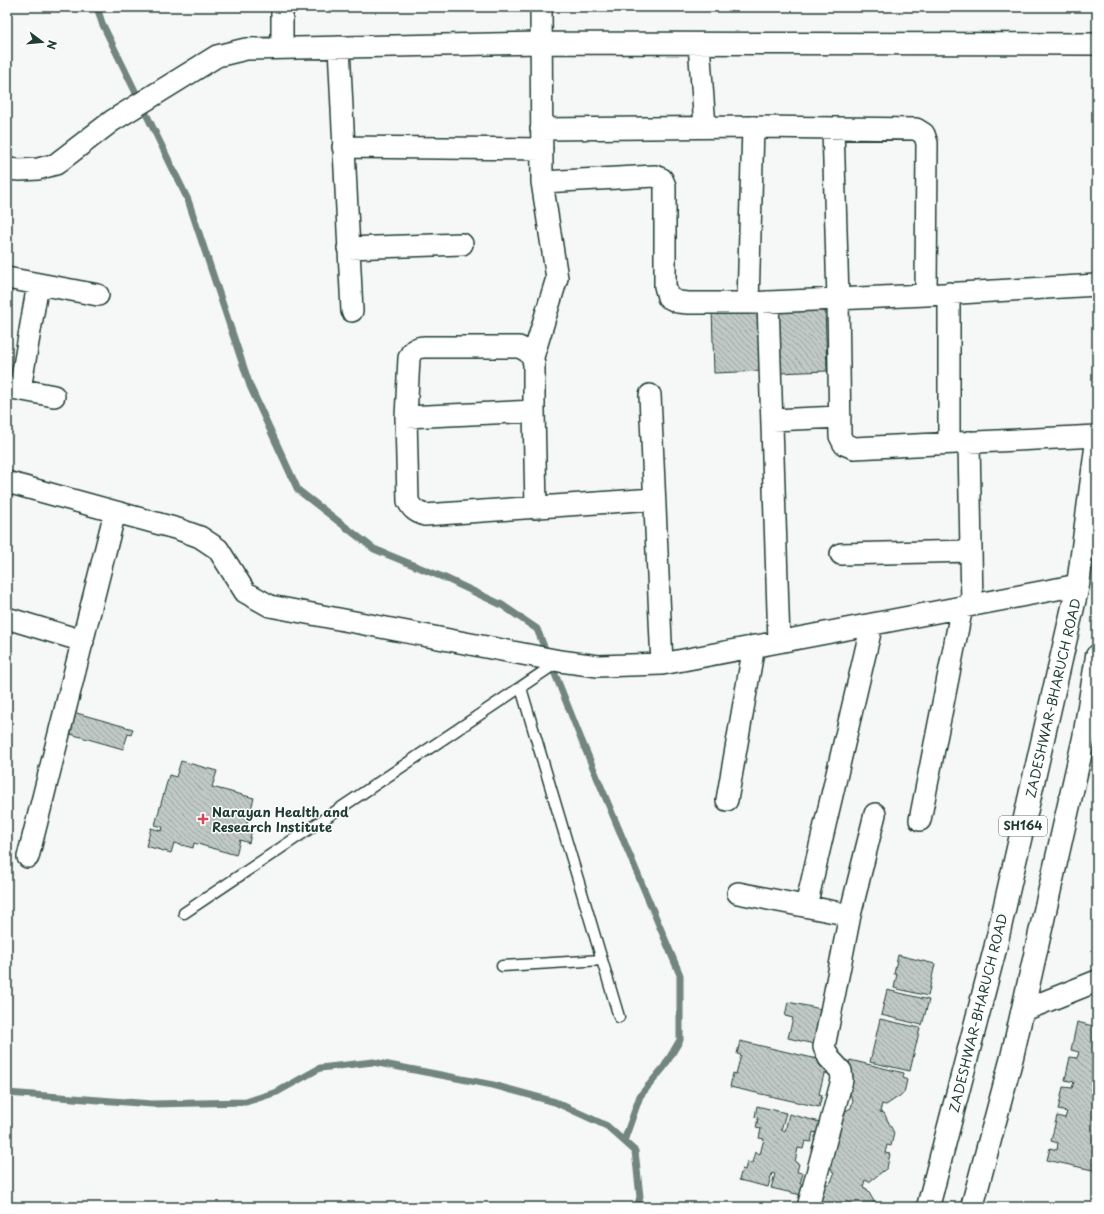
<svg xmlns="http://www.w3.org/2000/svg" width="1104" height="1214" font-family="'Playpen Sans',sans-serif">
  <defs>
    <pattern id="building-back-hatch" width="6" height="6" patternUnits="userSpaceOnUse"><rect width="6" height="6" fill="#c0c9c6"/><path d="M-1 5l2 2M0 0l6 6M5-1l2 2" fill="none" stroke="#9ba4a2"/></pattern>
  </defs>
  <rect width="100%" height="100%" fill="#f6f7f7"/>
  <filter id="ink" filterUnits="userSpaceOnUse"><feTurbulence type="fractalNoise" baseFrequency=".025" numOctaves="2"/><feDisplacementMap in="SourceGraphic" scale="8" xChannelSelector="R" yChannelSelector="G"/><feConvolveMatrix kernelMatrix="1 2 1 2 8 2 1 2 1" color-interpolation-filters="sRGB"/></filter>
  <g filter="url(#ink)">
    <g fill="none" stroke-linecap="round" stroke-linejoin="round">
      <path stroke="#72857f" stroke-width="7" d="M97 7 102 23 188 200 250 386 298 490 374 549 445 578 502 605 537 629 581 739 680 975V1040L664 1067 640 1096 624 1141
        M7 1093 152 1104 246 1102 277 1092 320 1068 373 1062 493 1085 555 1102 607 1126 635 1151 640 1197 637 1207"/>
    </g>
    <path fill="url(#building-back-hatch)" stroke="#1f3d34" d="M825 305 827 371 779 373 776 307Z
      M760 307 762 371 714 373 712 309Z
      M73 712 133 729 131 735 128 734 123 749 67 733Z
      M181 761 217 771 212 787 254 798 246 827 252 829 249 843 240 840 236 855 194 843 193 848 174 843 171 853 146 846 151 828 162 831 163 827 155 825 169 775 176 777Z
      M898 955 935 964 928 996 894 988 897 974H894Z
      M887 990 929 1000 922 1025 881 1015Z
      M788 1002 821 1009 814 1044 788 1038 793 1018 785 1016Z
      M880 1019 920 1028 910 1071 870 1062Z
      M1077 1022 1097 1027V1171L1047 1160 1050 1148 1057 1150 1058 1143 1051 1141 1057 1116 1065 1118 1067 1112 1058 1110 1063 1087 1072 1088 1074 1082 1065 1080 1070 1057 1077 1058 1079 1052 1071 1050Z
      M740 1041 830 1062 826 1074H824L819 1094 822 1095 819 1107 730 1087 733 1073 736 1074 741 1055 737 1054Z
      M850 1060 904 1073 903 1078 907 1080 904 1093 886 1105 882 1104 880 1112 884 1113 894 1133 891 1146 887 1145 885 1153 890 1154 887 1168 869 1182 865 1180 863 1187 867 1189 877 1207H812L817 1191 831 1182 834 1174 824 1155 834 1117 851 1108 853 1100 845 1084Z
      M757 1106 786 1113 781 1130 785 1131 789 1114 820 1122 817 1133 813 1132 811 1142 805 1141 803 1149 798 1148 795 1162 799 1164 797 1172 803 1173 800 1184H804L801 1195 771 1188 775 1174 772 1173 768 1187 739 1180 742 1169 745 1170 747 1162 752 1163 755 1152 760 1154 764 1139 759 1138 761 1129 756 1128 758 1118 755 1117Z"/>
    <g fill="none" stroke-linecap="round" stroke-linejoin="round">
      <defs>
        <path id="service" d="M521 688 619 1017
          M184 913 558 662
          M502 966 602 960"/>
        <path id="minor" d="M699 44 705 127
          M339 47 352 311
          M282 48V7
          M833 128 838 299 840 436 844 444 854 448 1097 436
          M541 129 753 127 916 129 924 134 927 143 926 295
          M343 147 542 149
          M7 169 20 170 38 169 56 164 112 121 217 56 246 49 540 43 1097 44
          M542 182 655 176 662 179 665 186V286L668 297 678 302 688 303H748L926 295 1097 285
          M348 248 462 244
          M7 278 98 295
          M768 302 779 642
          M748 303 753 127
          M533 357 557 278 542 182 541 7
          M7 387 54 396
          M20 389 38 284
          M650 395 662 664
          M406 417 534 411
          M772 420 840 417
          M969 442 972 605
          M949 443V293
          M7 482 178 529 200 537 218 549 245 592 270 606 560 661 598 666 662 664 1078 585
          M536 508 534 411V364C532 354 528 351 519 347H425C416 347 412 350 409 358L406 417 408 501C412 509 416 512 425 515L654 499
          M841 554 971 551
          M7 620 10 619 83 641
          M727 800 754 646
          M920 820 962 607
          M28 857 115 512
          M738 893 850 915
          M806 906 872 624
          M1022 1011 1097 981
          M808 1207 842 1080 841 1071 829 1058 824 1047 850 915 875 814"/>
        <path id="primary" d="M928 1207 995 949 1078 585 1097 441
          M972 1207 1012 1057 1084 738 1097 656"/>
      </defs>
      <use href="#service" stroke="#1f3d34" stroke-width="13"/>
      <use href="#minor" stroke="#1f3d34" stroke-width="24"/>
      <use href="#primary" stroke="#1f3d34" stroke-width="25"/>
      <use href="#service" stroke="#fff" stroke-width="10"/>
      <use href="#minor" stroke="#fff" stroke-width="21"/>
      <use href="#primary" stroke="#fff" stroke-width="22"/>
    </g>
  </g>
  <path fill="#d1495b" stroke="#fff" stroke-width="1.5" d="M201 813h4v4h4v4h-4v4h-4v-4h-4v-4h4z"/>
  <g text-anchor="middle" stroke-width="3" stroke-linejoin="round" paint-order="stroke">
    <rect fill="#fff" stroke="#627771" stroke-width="1" x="999" y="816" width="48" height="20" rx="3"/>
    <g font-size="12" font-weight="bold" fill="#1f3d34">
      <text x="1023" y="830">SH164</text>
    </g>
    <g font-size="13" fill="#1f3d34" stroke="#fff">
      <text transform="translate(1053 698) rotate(-77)" y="5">ZADESHWAR-BHARUCH ROAD</text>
      <text transform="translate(978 1013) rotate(-76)" y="5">ZADESHWAR-BHARUCH ROAD</text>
    </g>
    <g font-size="13" font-weight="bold" fill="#1f3d34" stroke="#fff" text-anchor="start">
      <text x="212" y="817">Narayan Health and<tspan x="212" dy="15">Research Institute</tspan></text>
    </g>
  </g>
  <rect width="1104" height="1214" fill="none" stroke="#fff" stroke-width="24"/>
  <rect x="12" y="12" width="1080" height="1190" fill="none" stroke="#1f3d34" stroke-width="1.5" filter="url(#ink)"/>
  <g transform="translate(42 42) rotate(106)" stroke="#ffffff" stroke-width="3" paint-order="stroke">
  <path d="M0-3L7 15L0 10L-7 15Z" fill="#1f3d34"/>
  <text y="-6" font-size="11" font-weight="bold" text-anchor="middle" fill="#1f3d34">N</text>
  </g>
</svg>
